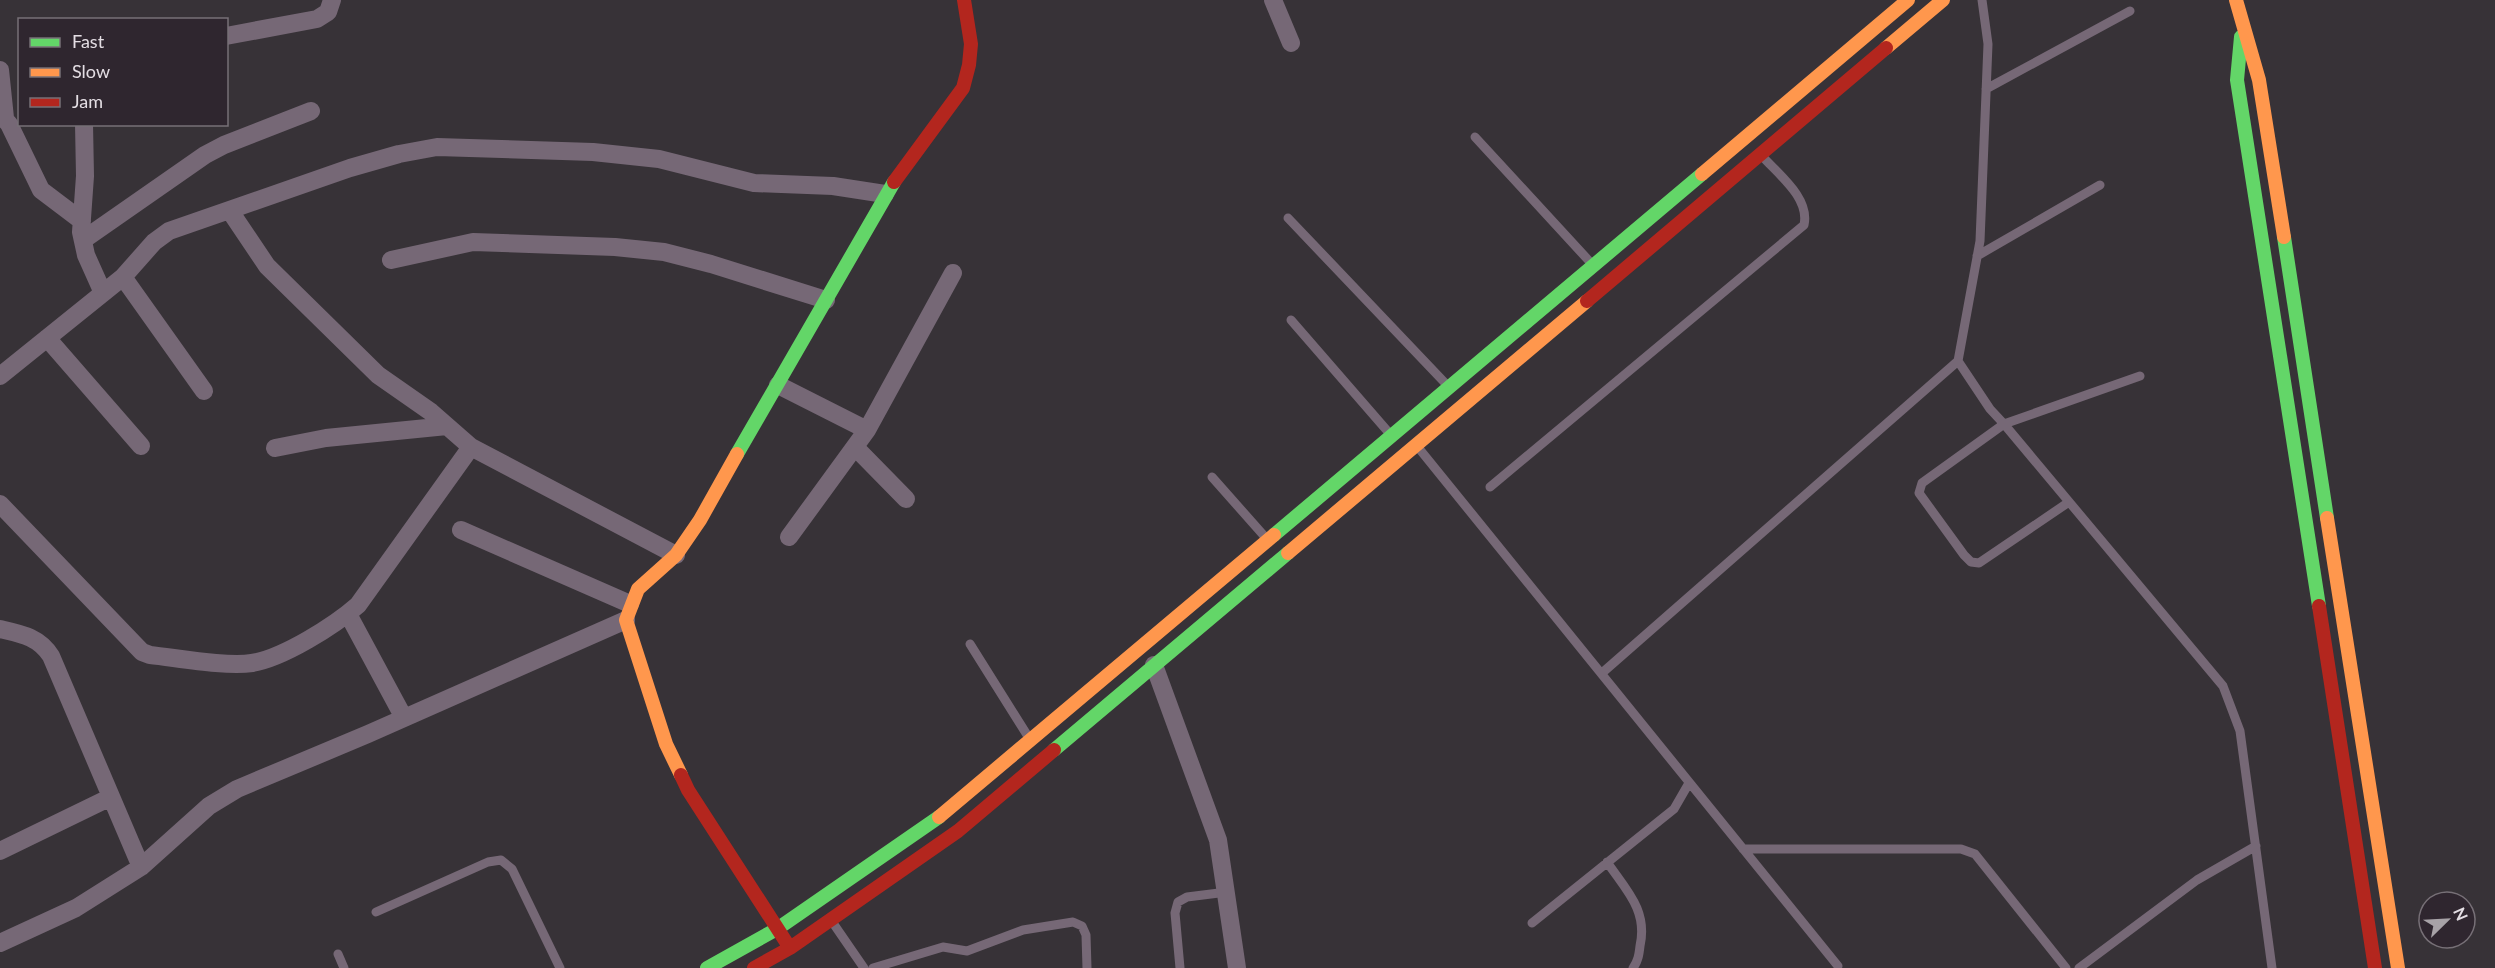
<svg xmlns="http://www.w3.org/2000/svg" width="2495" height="968" font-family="Lato,sans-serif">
  <rect width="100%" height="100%" fill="#373237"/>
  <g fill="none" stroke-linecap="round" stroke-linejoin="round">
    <path stroke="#766876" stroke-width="9" d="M1982 0 1988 44 1980 241 1958 361 1990 409 2004 424 2140 376
      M1986 89 2130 11
      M1475 137 1591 263
      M1288 218 1447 385
      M1977 256 2100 185
      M1291 320 1390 434
      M1417 446 1838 966
      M1212 477 1266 538
      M1490 487 1804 225C1810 198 1779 175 1762 156
      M2069 502 1979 563 1971 562 1964 555 1919 493 1922 483 2004 424 2223 686 2240 731 2272 968
      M970 644 1029 738
      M1602 673 1958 361
      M1743 849H1961L1975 854 2066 968
      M1607 862C1626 890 1648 910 1640 946 1639 955 1638 961 1633 968
      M376 912 488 862 501 860 512 869 560 968
      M833 923 864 968
      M1532 923 1674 809 1689 783
      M338 954 344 968
      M873 968 943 947 967 951 1023 930 1073 922 1082 926 1086 935 1087 968
      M1180 968 1175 913 1178 902 1187 897 1227 892
      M2079 968 2197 880 2256 846"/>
    <path stroke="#766876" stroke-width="18" d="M1273 0 1291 43
      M226 36 317 19 328 12 332 0
      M0 70 5 118
      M0 114 9 124 41 190 82 221
      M84 124 85 176 81 232 86 255 103 293
      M230 211 267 266 378 375 431 412 471 447
      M83 240 205 155 224 145 311 111
      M391 260 473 242 615 247 664 252 711 264 826 300
      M123 277 204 391
      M47 338 141 446
      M0 376 123 277 154 242 169 231 350 168 399 154 437 147 593 152 659 159 754 183 833 186 885 194
      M778 385 867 430
      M855 447 906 499
      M275 448 326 438 447 426
      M0 504 142 652 150 655C178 658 227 667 252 663 283 658 334 626 358 605L471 447 676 555
      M461 530 630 604
      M789 537 867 430 953 273
      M348 614 404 718
      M0 629C22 634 39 637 51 656L141 867
      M1154 665 1218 840 1237 968
      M0 851 111 797
      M0 943 76 908 141 867 209 806 237 789 368 734 626 620"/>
    <path stroke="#63d668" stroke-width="14" d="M2241 37 2237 80 2319 606
      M2284 237 2327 518
      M737 454 894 182
      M1274 535 1702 174
      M1054 750 1288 553
      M707 968 777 929 939 817"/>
    <path stroke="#ff974d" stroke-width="14" d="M2236 0 2259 80 2284 237
      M1886 48 1943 0
      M1702 174 1908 0
      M2327 518 2398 968
      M1288 553 1587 301
      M681 775 666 744 626 620 638 589 676 555 700 520 737 454
      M939 817 1274 535"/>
    <path stroke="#b3261e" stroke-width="14" d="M894 182 963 88 969 65 971 44 964 0
      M1587 301 1886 48
      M2319 606 2375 968
      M681 775 688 790 788 945
      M754 968 790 948 958 831 1054 750"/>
  </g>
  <rect x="18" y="18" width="210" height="108" fill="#2f262f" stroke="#777077" stroke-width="1.5"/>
  <rect x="30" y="38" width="30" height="9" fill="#63d668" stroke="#777077" stroke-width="1.5"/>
  <text x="72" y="48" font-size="18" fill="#e4dee4">Fast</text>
  <rect x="30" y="68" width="30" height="9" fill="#ff974d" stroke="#777077" stroke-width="1.5"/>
  <text x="72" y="78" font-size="18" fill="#e4dee4">Slow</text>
  <rect x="30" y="98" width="30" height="9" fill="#b3261e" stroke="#777077" stroke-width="1.5"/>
  <text x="72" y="108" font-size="18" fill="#e4dee4">Jam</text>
  <g transform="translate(2447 920) rotate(66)"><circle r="28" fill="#2f262f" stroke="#777077" stroke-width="1.5"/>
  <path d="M0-4.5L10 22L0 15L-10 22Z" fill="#a7a2a7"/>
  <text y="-9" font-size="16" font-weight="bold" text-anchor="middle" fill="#e4dee4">N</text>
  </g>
</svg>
